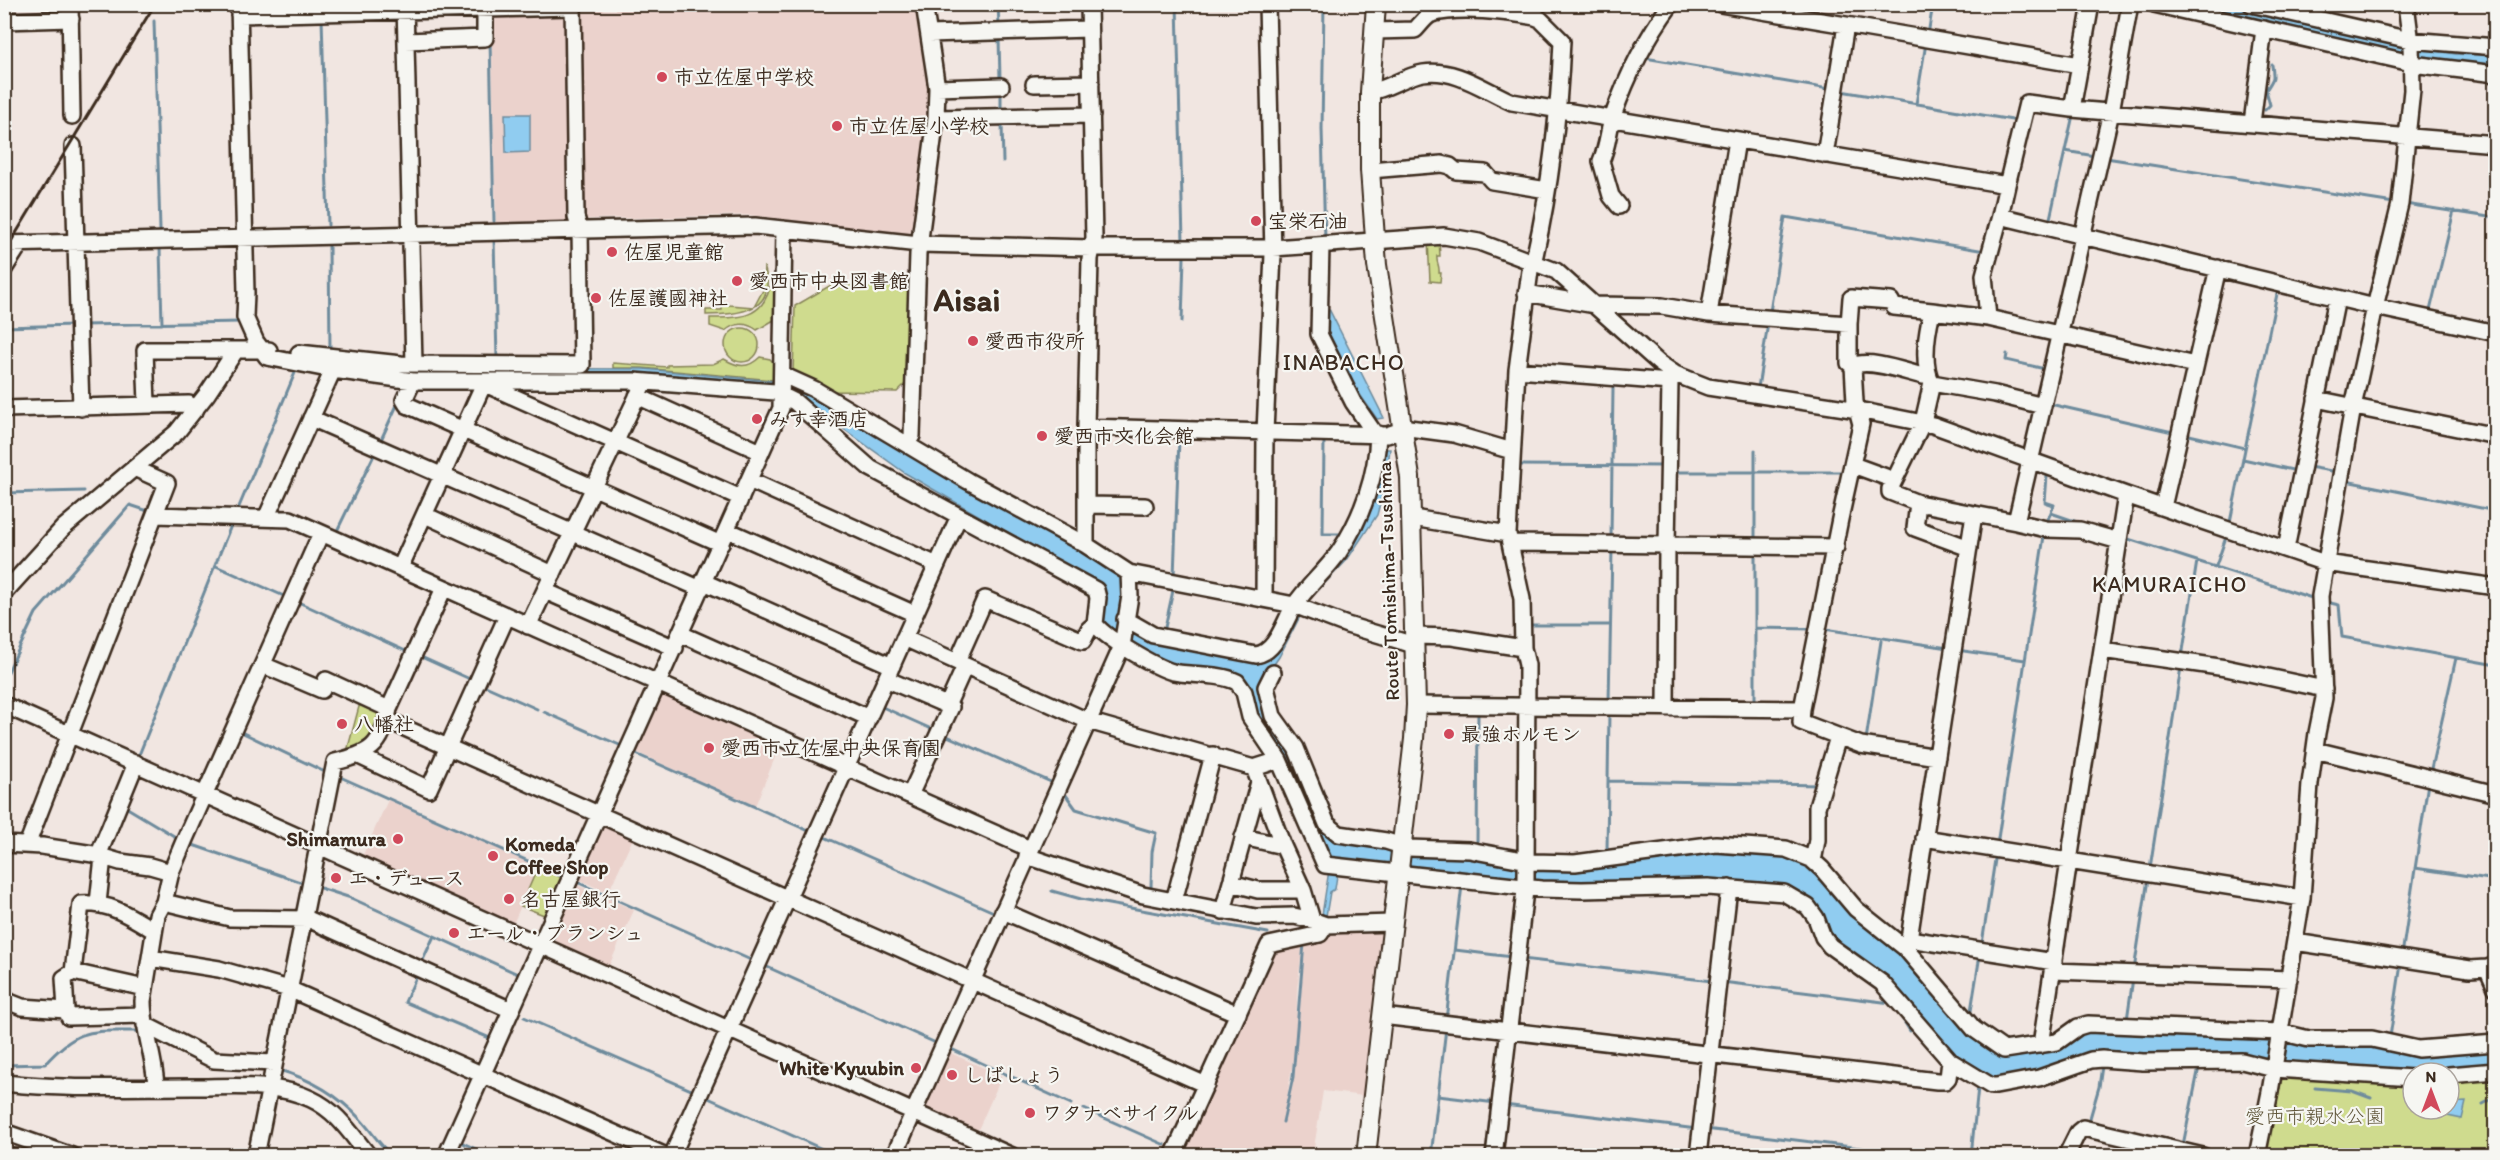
<svg xmlns="http://www.w3.org/2000/svg" width="2500" height="1160" font-family="Itim,'Klee One',sans-serif">
  <rect width="100%" height="100%" fill="#f1e6e1"/>
  <filter id="ink" filterUnits="userSpaceOnUse"><feTurbulence type="fractalNoise" baseFrequency=".0167" numOctaves="2"/><feDisplacementMap in="SourceGraphic" scale="12" xChannelSelector="R" yChannelSelector="G"/><feConvolveMatrix kernelMatrix="1 2 1 2 8 2 1 2 1" color-interpolation-filters="sRGB"/></filter>
  <g filter="url(#ink)">
    <path fill="#ebd2cc" d="M615 4 918 5 931 85 930 112 915 227 907 235 750 215 587 219 581 213 580 9 615 10Z
      M566 10 571 216 567 221 496 222 491 11Z
      M664 691 781 743 755 806 636 752Z
      M388 800 538 867 513 924 362 857Z
      M606 821 635 834 608 893 580 880Z
      M577 885 634 910 608 968 558 946 555 938Z
      M1383 928 1364 1096 1323 1091 1314 1148 1282 1153 1284 1155 1179 1156 1272 950 1303 943 1297 990 1296 1042 1283 1122 1294 1078 1305 943 1329 929Z
      M946 1051 1002 1076 977 1132 924 1109 922 1104Z"/>
    <path fill="#cfdb8e" stroke="#858256" stroke-width="1.5" d="M1439 239 1440 256H1437C1436 263 1440 265 1439 273H1441L1440 282 1430 281 1428 240Z
      M764 266C779 312 739 314 706 315V310H722V301L729 305 754 307 763 290Z
      M831 285 910 286 907 382 897 392 826 391 793 373 795 306Z
      M770 287H775L774 320 757 330C746 322 736 322 725 331L710 326V318C738 318 762 319 770 287Z
      M725 345a17 17 0 1 1 34 0a17 17 0 1 1-34 0Z
      M760 357 770 359 774 363 773 380 642 368H613V363L667 367V365L713 364 724 359C738 367 748 369 760 357Z
      M361 699 383 710 372 742 346 755Z
      M538 867 565 879 549 917 521 906Z
      M2283 1074 2413 1082V1109H2449V1080L2495 1076V1155L2265 1156Z"/>
    <path fill="#90ccf0" stroke="#6e8b9c" stroke-width="1.5" d="M2179 5H2224L2405 46 2456 54 2495 56V68L2451 64Z
      M505 114H530V152L506 153Z
      M1323 308 1329 309 1384 418 1377 419 1340 366 1324 332Z
      M269 353 396 368 643 369 795 383 1118 573 1124 582 1119 616 1251 660 1341 559 1380 449H1390L1386 480 1377 515 1347 560 1308 601 1279 657 1263 680 1320 821 1409 856 1416 853 1480 857 1518 865 1721 850 1766 852 1802 860 1891 939 2001 1054 2080 1029 2222 1031 2312 1044 2378 1047 2416 1054 2441 1055 2495 1049V1063L2404 1072 2306 1062 2282 1064 2232 1052 2144 1055 2094 1051 2002 1081 1991 1080 1964 1066 1833 942 1809 899 1789 887 1732 883 1578 886 1339 862 1335 889 1330 892 1326 916 1322 915 1329 870 1253 708 1245 680 1240 675 1172 664 1113 633 1102 622 1104 596 1068 567 905 473 792 392 773 387 407 374Z
      M2466 1102 2462 1119 2414 1109H2449V1103Z"/>
    <g fill="none" stroke-linecap="round" stroke-linejoin="round">
      <path stroke="#6e8b9c" stroke-width="3" d="M998 4 999 26
        M1177 4 1183 242
        M1324 4 1322 129 1325 240
        M322 18 328 225
        M154 21 160 230
        M1928 35 1933 4
        M999 38 1000 79
        M490 40 494 221
        M1645 58 1829 89
        M1001 91V111
        M1841 91 2018 121
        M1916 104 1926 43
        M2265 110 2270 105 2266 90C2274 77 2274 80 2272 65
        M1002 123 1003 162
        M2065 151 2095 156
        M2106 158 2394 203
        M2405 204 2489 217
        M2049 223 2073 115
        M494 239 497 359
        M329 245 330 351
        M160 248 162 324
        M1770 312 1785 217 1985 251
        M2429 315 2454 211
        M1182 321 1184 257
        M82 325 241 322
        M4 327 75 325
        M2007 354 2006 360 2045 369
        M1758 388 1768 323
        M2050 404 2177 433
        M2185 434 2245 448
        M1324 441 1323 534H1343
        M380 442 398 403
        M2243 459 2297 471
        M1518 465 1664 466
        M2309 467 2337 472
        M1674 472H1844
        M2346 481 2496 511
        M4 493 84 491
        M2051 513 2083 524
        M236 514 297 368
        M2230 522 2278 289
        M2046 524 2054 505 2045 502 2047 476
        M335 535 375 453
        M2125 538 2315 599
        M1611 539 1613 388
        M1755 541V450
        M216 566 286 597
        M2216 566 2225 540
        M1174 577 1179 438
        M296 601 410 653
        M2326 602 2339 605 2342 637 2496 665
        M1528 625H1610
        M1755 628 1813 629
        M1824 629 1948 648
        M1164 632 1174 586
        M1957 650 2025 660
        M419 656 472 680
        M2182 657 2197 561
        M4 680 36 613 130 505 151 512
        M481 684 537 709
        M1609 702 1612 549
        M1755 703V550
        M880 706 936 731
        M544 712 624 747
        M239 731 327 773
        M945 735 1053 783
        M1866 740 1881 641
        M636 754 811 832
        M139 755 232 523
        M2430 773 2456 658
        M338 776 566 878
        M1608 781 1819 785
        M1063 791 1076 809 1156 833 1152 852 1151 887
        M124 806 179 839
        M822 836 996 913
        M190 844 303 883
        M1477 845 1478 711
        M1997 845 2044 536
        M1607 852 1609 712
        M2150 868 2181 667
        M2415 868 2496 880
        M579 883 753 961
        M314 886 351 898 520 975
        M1052 891 1081 899 1268 933
        M1982 944 1996 853
        M1455 950 1512 957
        M2402 955 2428 783
        M1522 959 1712 981
        M421 964 434 936
        M765 966 938 1044
        M2134 970 2148 879
        M418 973 405 1002 492 1039
        M1722 982 1891 1003
        M1897 1010 1910 1031
        M524 1017 696 1092
        M1970 1017 1980 955
        M1446 1020 1462 885
        M2127 1020 2133 978
        M2390 1037 2401 964
        M949 1048 1071 1104
        M4 1065 45 1064C80 1025 93 1032 141 1031
        M279 1070C311 1079 339 1096 361 1120 372 1132 380 1145 392 1156
        M2315 1088 2352 1091 2371 1098
        M1438 1096 1496 1103
        M706 1097 838 1156
        M2483 1104 2496 1097
        M1504 1105 1697 1129
        M1084 1109 1165 1145
        M1283 1122 1293 1077 1304 943
        M2088 1125 2099 1087 2102 1066
        M1705 1129 1909 1154
        M463 1143 491 1156
        M2183 1145 2199 1067
        M1909 1154 1922 1156
        M1431 1156 1446 1028
        M1971 1156 1978 1087"/>
      <defs>
        <path id="minor" d="M70 4 72 116
          M239 4 246 293 245 317 256 342 267 357 333 370 413 381H634L775 392 795 402 870 468 1096 590 1098 598 1095 624C1105 638 1157 668 1173 672 1193 676 1219 673 1237 682L1244 692 1250 717 1279 760 1254 768
          M405 4 414 364
          M1720 4 1846 25
          M2154 4 2420 65 2496 74
          M2251 4 2410 40 2496 47
          M239 15 573 7
          M4 21 71 19
          M1374 31 1415 30C1420 25 1426 16 1432 14 1459 6 1507 12 1535 17
          M929 34 1089 29
          M406 41 485 38V9
          M2080 65 2072 109 2496 144
          M1034 84 1091 83
          M937 88 1001 86
          M1370 92C1388 89 1405 76 1423 73 1456 68 1484 90 1512 102L2007 185 2000 216 2375 307 2496 333
          M936 118 1092 115
          M2252 123 2264 29
          M73 146 81 408
          M1825 155 1846 25 2080 65 2091 4
          M1370 170 1442 164 1450 166 1456 171 1485 173 1492 181 1547 190
          M2007 185 2027 103 2072 109
          M1619 206 1611 196 1601 161C1608 146 1608 131 1613 116 1627 76 1646 38 1671 4
          M4 244 755 226 919 244 1092 248H1273L1444 236 1479 242 1556 271 1659 363 1675 374 1708 387 1858 410 1933 425 2126 495 2325 563 2496 587
          M1321 246 1319 334 1353 402 1375 434
          M4 269 20 244
          M1526 293 1595 305 1662 306 1709 314 1737 140
          M1932 311 1988 318 2195 365
          M1988 318 1984 275 2000 216
          M1849 324 1851 298 1891 301 1894 307 1932 311C1927 332 1921 363 1932 383L1923 422 1890 489V492L1918 503 1974 514
          M299 353 401 364 582 365 580 230 576 217 573 4
          M1853 366C1869 358 1906 372 1923 376L1927 375
          M1517 370 1670 382 1674 374
          M783 375 814 389 968 481 1086 545 1129 573 1294 605 1347 625 1414 645
          M413 381 404 400 407 405 721 544
          M485 381 400 568 1030 849
          M1932 383 1995 394 2043 406
          M485 384 741 498
          M637 396 761 452
          M2316 399 2496 436
          M147 404 145 350H269
          M4 409 189 404 196 409
          M311 418 701 589
          M1086 427 1387 435 1409 428 1454 434 1512 451
          M907 443 912 436 918 254 936 118 937 88 924 4
          M1853 465 1894 480
          M2126 495 2069 861 2302 898
          M1918 503 1915 528 1969 548
          M1087 505 1145 506
          M2163 507 2218 268
          M155 515 290 519 400 568
          M425 515 553 574
          M266 518 333 370
          M1413 518 1508 534
          M2016 522 2046 529 2080 530 2119 541
          M727 530 915 614
          M1510 543 1667 545 1670 382
          M1086 545V427L1090 259 1094 238 1089 4
          M2286 549 2337 298
          M937 565 959 516
          M704 582 892 666
          M545 591 675 648
          M4 593 63 528 177 432 207 394 236 350
          M1264 599 1265 432 1273 254 1267 4
          M1125 619 1153 635 1256 655C1277 652 1284 621 1294 606 1307 586 1326 571 1339 552 1362 518 1377 475 1378 434
          M528 626 644 382
          M681 634 869 718
          M1414 636 1452 637 1523 648
          M904 638 1088 721 1254 768 1283 846 1303 890 1312 920 1326 925 1392 923
          M2102 650 2226 668 2324 689
          M957 662 985 599 1083 641 1089 629 1095 624
          M263 665 322 690 326 680 389 709
          M1273 673 1266 687 1273 716 1296 748 1327 824 1339 834 1386 841 1408 848 1469 850 1533 862 1575 863 1716 844 1786 849 1811 859
          M886 679 951 707 910 795
          M4 705 1012 1156
          M1416 705 1802 709 1840 519 1861 424 1855 402 1853 366 1849 363V324L1709 314
          M947 706 965 666
          M1666 708 1667 545 1836 547
          M1802 709 1801 722 1861 745 1937 757
          M387 720 1206 1085
          M1838 737 1817 807V840L1814 856 1811 859 1822 869 1856 909 1905 948 1909 940
          M2315 750 2496 794
          M359 756 429 789 507 616
          M1279 760 1325 865 1541 889 1582 890 1708 887 1784 893 1808 907 1816 918 1823 937 1830 946 1882 983 1950 1061 1948 1078 1945 1081H1937L1382 1016
          M1243 837 1283 846
          M1924 838 2069 861 2041 1045
          M4 844 42 846 93 854 120 862 150 866 171 872
          M27 845 167 483 134 468
          M98 856 136 763
          M1027 856 1143 895 1256 917 1294 916 1312 920
          M1231 883 1258 890H1303
          M1174 901 1213 755
          M164 902 230 918 308 919 511 1010
          M98 903 103 857
          M1003 911 1238 1014
          M1223 911 1259 782
          M2295 942 2470 969 2487 968
          M1905 948 1974 1029 2004 1050 2057 1042 2078 1027 2088 1024 2280 1032 2309 1039H2372L2418 1049 2496 1043
          M150 958 219 969 289 989 666 1156
          M2054 962 1909 939 1974 514 2016 522 2111 112 2130 4
          M2496 965 2487 968 2496 988
          M2052 971 2289 979
          M73 972 145 988
          M4 995 7 1001 22 1007 66 1010
          M143 1015 69 1017 66 1010 64 978 73 972 81 904C110 902 130 916 153 930
          M145 1025 214 1060 274 1063
          M1950 1061 1991 1086H1996L2039 1078 2091 1060 2102 1059 2143 1062 2242 1061 2274 1069 2413 1078
          M2449 1075 2496 1071
          M4 1083C67 1090 130 1087 193 1087 231 1087 275 1082 311 1099 337 1111 351 1134 369 1156
          M156 1087C155 1058 143 1030 143 1001L157 915 164 902 171 872 185 839 321 533
          M4 1132 72 1156
          M256 1156 335 762C370 753 381 748 389 709L444 588
          M446 1156 781 408 784 229
          M672 1156 937 565 749 480
          M894 1156 1122 646 1130 596 1129 573
          M1173 1156 1269 945 1320 934 1326 925
          M1494 1156 1526 882 1527 665 1523 648 1522 599 1508 534 1517 370 1531 263 1535 255C1551 184 1559 113 1562 41L1540 19 1535 17V4
          M1698 1156 1729 888
          M2066 1156 2078 1132 2083 1128 2203 1156
          M2257 1156 2270 1092 2302 898 2310 784 2317 733 2324 698 2320 596 2353 407 2375 307 2400 204 2412 90 2411 43 2406 4"/>
        <path id="major" d="M1366 1156 1414 739 1416 705 1410 477 1377 265 1370 170V92L1376 4"/>
      </defs>
      <use href="#minor" stroke="#3b2a1e" stroke-width="20"/>
      <use href="#major" stroke="#3b2a1e" stroke-width="22"/>
      <use href="#minor" stroke="#f6f6f2" stroke-width="15"/>
      <use href="#major" stroke="#f6f6f2" stroke-width="18"/>
      <path stroke="#3b2a1e" stroke-width="3" d="M4 253 155 4"/>
    </g>
  </g>
  <g fill="#d1495b" stroke="#f6f6f2" stroke-width="2">
    <circle cx="662" cy="77" r="6"/>
    <circle cx="837" cy="126" r="6"/>
    <circle cx="1256" cy="221" r="6"/>
    <circle cx="612" cy="252" r="6"/>
    <circle cx="737" cy="281" r="6"/>
    <circle cx="596" cy="298" r="6"/>
    <circle cx="973" cy="341" r="6"/>
    <circle cx="757" cy="419" r="6"/>
    <circle cx="1042" cy="436" r="6"/>
    <circle cx="342" cy="724" r="6"/>
    <circle cx="1449" cy="734" r="6"/>
    <circle cx="709" cy="748" r="6"/>
    <circle cx="398" cy="839" r="6"/>
    <circle cx="493" cy="856" r="6"/>
    <circle cx="336" cy="878" r="6"/>
    <circle cx="509" cy="899" r="6"/>
    <circle cx="454" cy="933" r="6"/>
    <circle cx="916" cy="1068" r="6"/>
    <circle cx="952" cy="1075" r="6"/>
    <circle cx="1030" cy="1113" r="6"/>
  </g>
  <g text-anchor="middle" stroke-width="4.5" stroke-linejoin="round" paint-order="stroke">
    <g font-size="20" font-weight="bold" fill="#3b2a1e" stroke="#f6f6f2" text-anchor="start">
      <text x="674" y="84">市立佐屋中学校</text>
      <text x="849" y="133">市立佐屋小学校</text>
      <text x="1268" y="228">宝栄石油</text>
      <text x="624" y="259">佐屋児童館</text>
      <text x="749" y="288">愛西市中央図書館</text>
      <text x="608" y="305">佐屋護國神社</text>
      <text x="985" y="348">愛西市役所</text>
      <text x="769" y="426">みす幸酒店</text>
      <text x="1054" y="443">愛西市文化会館</text>
      <text x="354" y="731">八幡社</text>
      <text x="1461" y="741">最強ホルモン</text>
      <text x="721" y="755">愛西市立佐屋中央保育園</text>
      <text x="386" y="846" text-anchor="end">Shimamura</text>
      <text x="505" y="851">Komeda<tspan x="505" dy="23">Coffee Shop</tspan></text>
      <text x="348" y="885">エ・デュース</text>
      <text x="521" y="906">名古屋銀行</text>
      <text x="466" y="940">エール・ブランシュ</text>
      <text x="904" y="1075" text-anchor="end">White Kyuubin</text>
      <text x="964" y="1082">しばしょう</text>
      <text x="1042" y="1120">ワタナベサイクル</text>
    </g>
    <g font-size="20" fill="#3b2a1e" stroke="#f6f6f2">
      <text transform="translate(1388 581) rotate(-92)" y="7">Route Tomishima-Tsushima</text>
    </g>
    <g font-size="20" fill="#60563a" stroke="#f6f6f2">
      <text x="2315" y="1123">愛西市親水公園</text>
    </g>
    <g font-size="22" letter-spacing="1.5" fill="#3b2a1e" stroke="#f6f6f2">
      <text x="1344" y="370">INABACHO</text>
      <text x="2170" y="592">KAMURAICHO</text>
    </g>
    <g font-size="32" font-weight="bold" fill="#3b2a1e" stroke="#f6f6f2">
      <text x="967" y="311">Aisai</text>
    </g>
  </g>
  <rect width="2500" height="1160" fill="none" stroke="#f6f6f2" stroke-width="24"/>
  <rect x="12" y="12" width="2476" height="1136" fill="none" stroke="#3b2a1e" stroke-width="2" filter="url(#ink)"/>
  <g transform="translate(2431 1091)"><circle r="28" fill="#f6f6f2" stroke="#aba49d" stroke-width="1.5"/>
  <path d="M0-4.5L10 22L0 15L-10 22Z" fill="#d1495b"/>
  <text y="-9" font-size="16" font-weight="bold" text-anchor="middle" fill="#3b2a1e">N</text>
  </g>
</svg>
